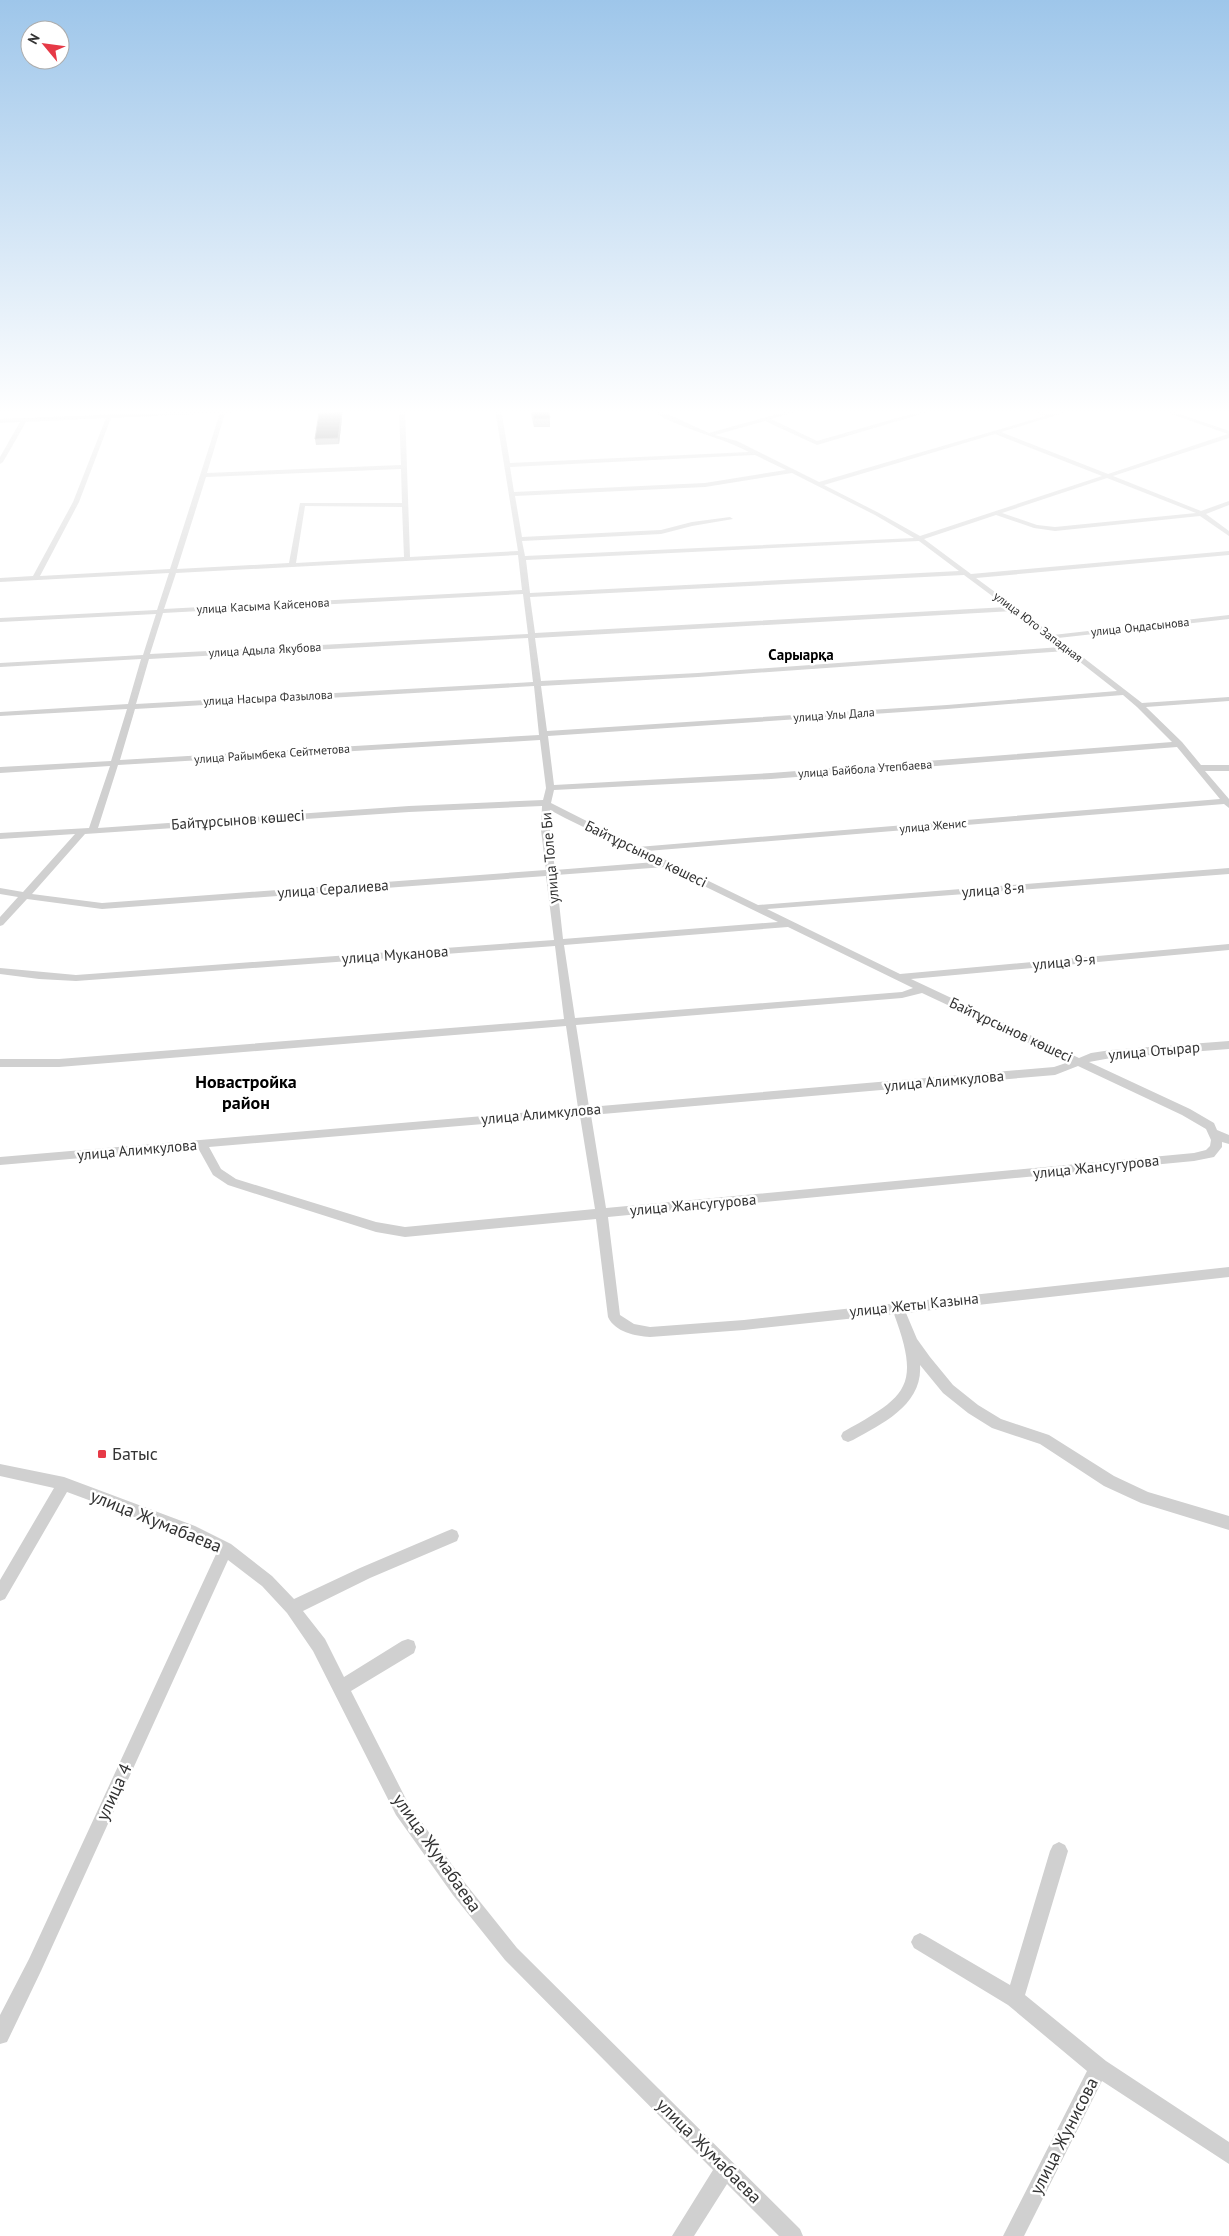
<svg xmlns="http://www.w3.org/2000/svg" width="1229" height="2236" font-family="'PT Sans',sans-serif">
  <rect width="100%" height="100%" fill="#fff"/>
  <g fill="none" stroke-linecap="round" stroke-linejoin="round">
    <path fill="#d0d0d0" fill-rule="evenodd" d="M243 409H290L225 413 207 473 401 465 399 409H405L410 557 518 551 495 409H501L510 463 749 452C717 435 680 430 649 409H657L709 433 795 409H805L771 419 817 441 928 409H938L817 445 765 421 715 435 737 441 819 482 1045 416 1029 409C1037 409 1042 412 1049 414 1057 415 1068 409 1077 409L1001 432 1108 474 1228 434 1157 409H1166L1229 431V438L1113 476 1201 511 1229 501V505L1206 514 1229 531V536L1200 516 1055 531 1034 528 996 515 924 539 971 574 1229 551V555L976 578 1053 635 1229 615V619L1058 638 1142 703 1229 697V701L1146 707 1182 742 1201 765H1229V771H1205L1229 799V808L1224 804 647 851 758 905 1229 868V874L767 909 900 974 1229 944V950L911 979 1079 1058 1091 1053 1111 1050 1229 1041V1049L1111 1058 1089 1062 1190 1109 1214 1123 1217 1130 1229 1135V1144L1222 1142V1147L1214 1157 1194 1161 608 1217 620 1315 634 1324 650 1327 744 1320 1229 1267V1277L906 1313 917 1339 930 1357 953 1385 978 1405 1001 1419 1049 1435 1114 1476 1148 1492 1229 1516V1530L1141 1503 1104 1486 1040 1444 992 1428 968 1413 943 1393 920 1365C923 1405 882 1424 853 1440L848 1442 843 1440 841 1436 843 1432C907 1396 921 1387 894 1314L744 1330 650 1337C635 1336 615 1332 608 1317L596 1219 405 1237 376 1232 228 1185 213 1175 198 1148 0 1165V1157L578 1108 566 1026 59 1067H0V1059H59L564 1019 555 946 76 981 39 979 0 974V968L76 975 554 940 546 876 102 909 27 899 3 925 0 926V917L18 897 0 894V888L23 892 75 834 0 839V833L89 828 110 766 0 773V767L111 761 127 709 0 716V712L128 704 141 659 0 667V663L143 655 156 614 0 622V618L157 610 169 573 0 582V578L33 576 73 502 106 418 26 422 3 462 0 464V457L20 422 0 423V419ZM220 413 170 569 40 576 79 502 111 418ZM995 434 1102 476 920 536 879 513 824 485ZM755 455 786 470 705 483 514 492 510 467ZM401 469 402 503H300L289 563 177 569 206 477ZM792 473 875 515 914 538 525 556 522 541 661 534 692 526 733 519 730 517 692 522 661 530 522 537 515 496 705 487ZM1107 478 1196 513 1055 527 1037 525 1002 513ZM305 506 402 507 404 557 296 563ZM919 541 959 571 530 593 526 560ZM518 555 522 590 164 609 176 573ZM964 575 1007 607 535 633 530 597ZM523 594 528 634 150 654 163 613ZM1013 611 1061 647 698 673 541 681 535 638ZM528 638 533 682 136 704 149 659ZM1066 651 1117 691 947 705 547 731 541 686 698 677ZM534 686 539 735 120 760 135 709ZM1123 695 1137 707 1172 742 771 773 554 785 548 736 947 709ZM540 740 546 788 543 800 409 806 98 828 118 765ZM1177 747 1220 799 638 847 551 803 554 790 771 779ZM542 806 541 830 546 870 102 903 32 894 85 834 409 812ZM550 810 565 818 655 862 555 870 550 830ZM665 867 778 922 563 939 556 875ZM788 927 913 988 902 992 575 1018 564 945ZM922 993 1069 1062 1054 1067 589 1107 576 1025 902 998ZM1078 1066 1182 1115 1206 1129 1211 1140 1210 1146 1206 1150 1194 1153 606 1208 591 1115 1055 1075ZM580 1116 595 1209 405 1227 376 1222 236 1179 221 1169 209 1147Z
      M0 1464 64 1477 195 1526 231 1544 272 1576 294 1599 360 1568 447 1531 452 1529 457 1531 459 1536 457 1541 370 1578 303 1611 325 1639 344 1677 402 1641 408 1639 414 1641 416 1647 414 1653 351 1691 408 1803 465 1883 517 1948 800 2229 803 2236H779L727 2184 694 2236H672L713 2170 505 1960 453 1895 396 1815 313 1651 287 1613 262 1586 228 1560 41 1971 7 2042 0 2044V2015L29 1959 217 1552 186 1536 67 1492 5 1599 0 1601V1580L54 1488 0 1476Z
      M1059 1842 1065 1845 1068 1851 1025 1995 1106 2061 1229 2142V2164L1102 2081 1024 2236H1003L1087 2071 1008 2005 914 1948 911 1942 914 1936 920 1933 926 1936 1010 1985 1050 1851 1053 1845Z"/>
  </g>
  <path fill="#8c8c8c" d="M531 409H548L550 418V427H534L531 414Z
    M342 418 339 444 316 445 315 439Z"/>
  <path fill="#5f5f5f" d="M342 412V418L339 444 338 438Z"/>
  <path fill="#1a1a1a" stroke="#5f5f5f" d="M532 409H548L550 418 534 419Z
    M342 412 338 438 315 439 319 413Z"/>
  <linearGradient id="sky" x2="0" y2="1"><stop stop-color="#9ec6ea"/><stop offset="0.57" stop-color="#fff"/><stop offset="1" stop-color="#fff" stop-opacity="0"/></linearGradient>
  <rect width="1229" height="722" fill="url(#sky)"/>
  <rect fill="#e63946" stroke="#fff" stroke-width="2" x="97" y="1449" width="10" height="10" rx="2.5"/>
  <g text-anchor="middle" stroke-width="5" stroke-linejoin="round" paint-order="stroke">
    <g font-size="12" fill="#333" stroke="#fff">
      <text transform="translate(263 606) rotate(-3)" y="4">улица Касыма Кайсенова</text>
      <text transform="translate(1038 627) rotate(37)" y="4">улица Юго Западная</text>
      <text transform="translate(1140 627) rotate(-6)" y="4">улица Ондасынова</text>
      <text transform="translate(265 650) rotate(-3)" y="4">улица Адыла Якубова</text>
      <text transform="translate(268 698) rotate(-3)" y="4">улица Насыра Фазылова</text>
      <text transform="translate(834 715) rotate(-4)" y="4">улица Улы Дала</text>
      <text transform="translate(272 754) rotate(-4)" y="4">улица Райымбека Сейтметова</text>
      <text transform="translate(865 769) rotate(-4)" y="4">улица Байбола Утепбаева</text>
      <text transform="translate(933 826) rotate(-5)" y="4">улица Женис</text>
    </g>
    <g font-size="15" font-weight="bold" fill="#000" stroke="#fff">
      <text x="801" y="660">Сарыарқа</text>
    </g>
    <g font-size="15" fill="#333" stroke="#fff">
      <text transform="translate(238 820) rotate(-4)" y="5">Байтұрсынов көшесі</text>
      <text transform="translate(646 854) rotate(26)" y="5">Байтұрсынов көшесі</text>
      <text transform="translate(550 858) rotate(-95)" y="5">улица Толе Би</text>
      <text transform="translate(333 889) rotate(-4)" y="5">улица Сералиева</text>
      <text transform="translate(993 890) rotate(-4)" y="5">улица 8-я</text>
      <text transform="translate(395 955) rotate(-4)" y="5">улица Муканова</text>
      <text transform="translate(1064 962) rotate(-5)" y="5">улица 9-я</text>
      <text transform="translate(1011 1030) rotate(25)" y="5">Байтұрсынов көшесі</text>
      <text transform="translate(1154 1051) rotate(-5)" y="5">улица Отырар</text>
      <text transform="translate(944 1081) rotate(-5)" y="5">улица Алимкулова</text>
      <text transform="translate(541 1114) rotate(-5)" y="5">улица Алимкулова</text>
      <text transform="translate(137 1150) rotate(-5)" y="5">улица Алимкулова</text>
      <text transform="translate(1096 1167) rotate(-6)" y="5">улица Жансугурова</text>
      <text transform="translate(693 1205) rotate(-5)" y="5">улица Жансугурова</text>
      <text transform="translate(914 1305) rotate(-6)" y="5">улица Жеты Казына</text>
    </g>
    <g font-size="18" font-weight="bold" fill="#000" stroke="#fff">
      <text x="246" y="1088">Новастройка<tspan x="246" dy="21">район</tspan></text>
    </g>
    <g font-size="18" fill="#333" stroke="#fff" text-anchor="start">
      <text x="112" y="1460">Батыс</text>
    </g>
    <g font-size="18" fill="#333" stroke="#fff">
      <text transform="translate(156 1521) rotate(22)" y="6">улица Жумабаева</text>
      <text transform="translate(114 1792) rotate(-65)" y="6">улица 4</text>
      <text transform="translate(437 1853) rotate(55)" y="6">улица Жумабаева</text>
      <text transform="translate(1064 2136) rotate(-63)" y="6">улица Жунисова</text>
      <text transform="translate(709 2151) rotate(45)" y="6">улица Жумабаева</text>
    </g>
  </g>
  <g transform="translate(45 45) rotate(299)"><circle r="24" fill="#ffffff" stroke="#adadad"/>
  <path d="M0-4L9 19L0 12L-9 19Z" fill="#e63946"/>
  <text y="-8" font-size="14" font-weight="bold" text-anchor="middle" fill="#333333">N</text>
  </g>
</svg>
